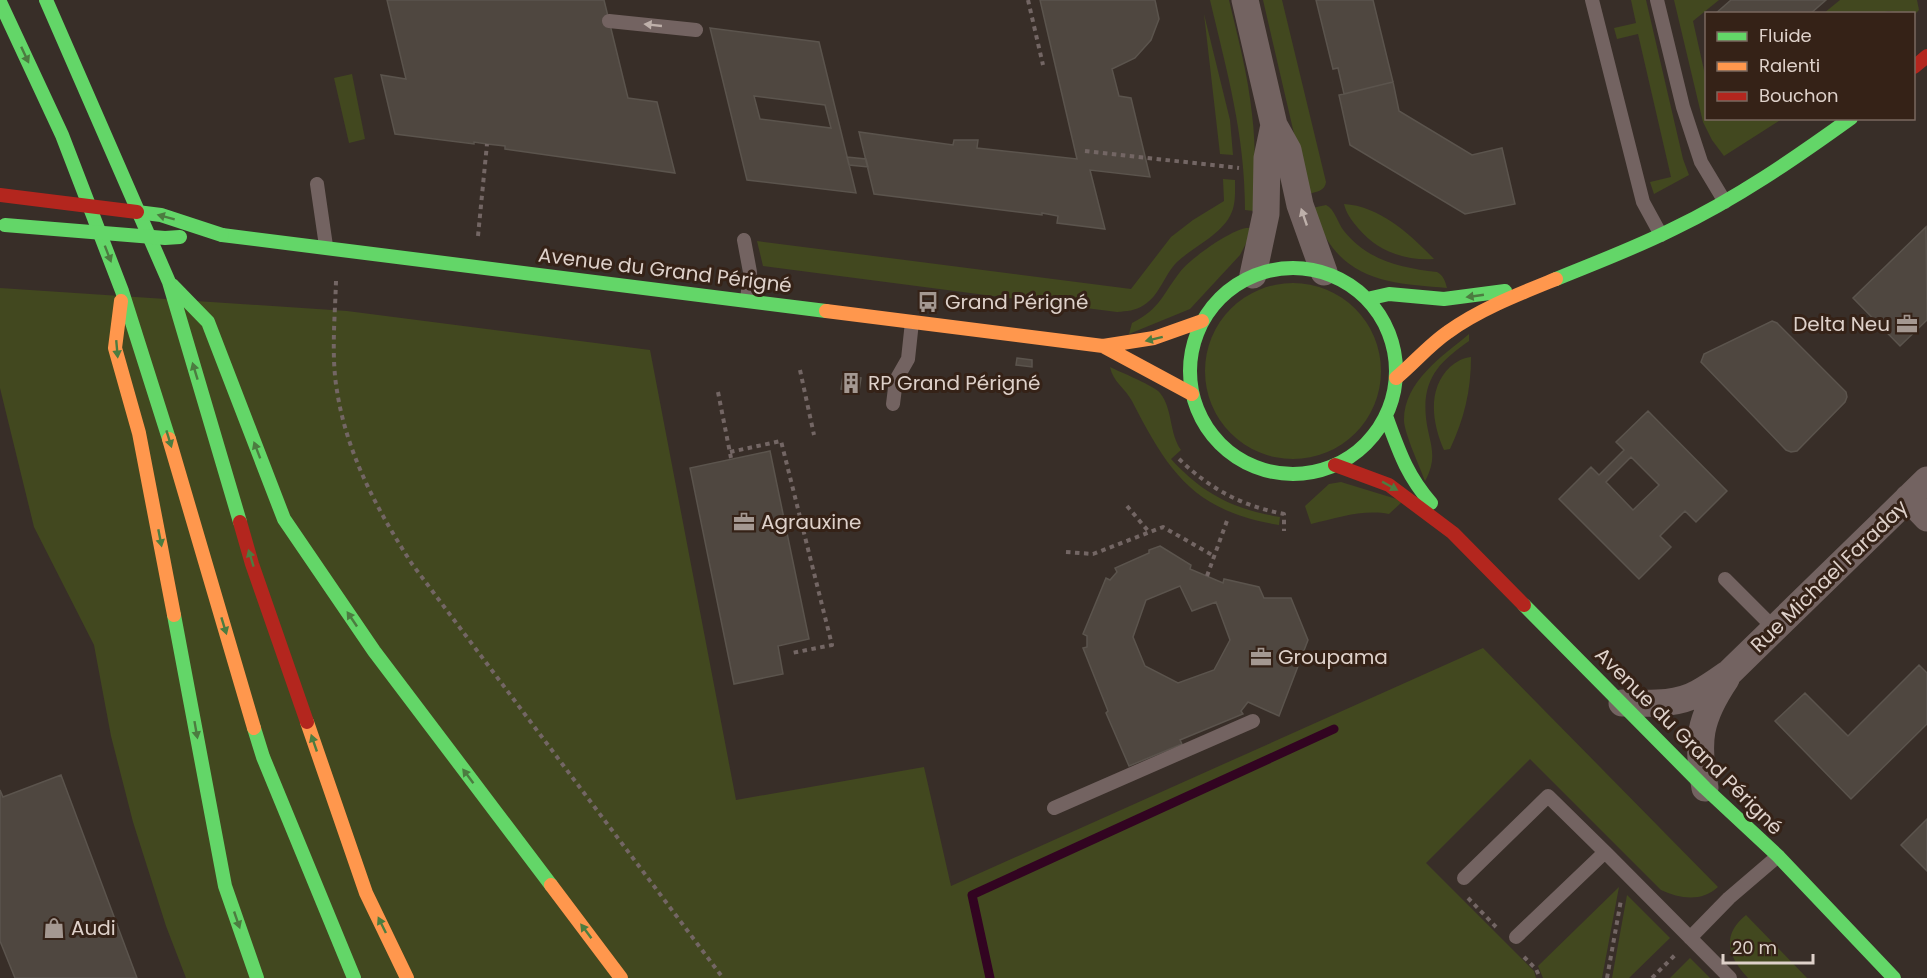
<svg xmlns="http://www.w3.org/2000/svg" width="1927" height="978" font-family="Poppins,sans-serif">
  <rect width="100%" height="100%" fill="#382e28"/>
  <path fill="#42481f" d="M1210 0H1229C1238 38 1248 75 1252 114 1256 146 1255 179 1254 211L1245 210C1245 135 1227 72 1210 0Z
    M1263 0H1282L1326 182C1325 191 1316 192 1308 194Z
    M1631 0H1646L1683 159 1689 175 1654 194 1650 182 1671 177 1638 34 1617 39 1614 28 1636 23Z
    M1674 0H1719L1693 21 1706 79V118L1782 119 1724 156 1712 140 1703 122Z
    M1840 0H1917L1919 10 1914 15 1888 11 1878 14 1824 13Z
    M1204 14 1230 120 1233 155 1220 154Z
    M352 74 365 139 349 143 334 78Z
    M1223 179 1235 180C1235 193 1236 205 1230 216 1219 236 1193 247 1177 262 1164 275 1160 295 1144 305 1135 311 1127 311 1117 312L763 266 757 241 1131 289 1171 237 1193 220 1224 201Z
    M1344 204C1380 206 1411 235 1434 259 1405 261 1377 251 1358 228 1352 221 1346 213 1344 204Z
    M1326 205C1335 209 1338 224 1344 231 1368 261 1402 268 1437 272 1444 276 1445 281 1447 288 1400 284 1353 283 1326 238 1320 229 1317 218 1312 208Z
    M1246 228H1254L1240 255 1190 309 1129 334 1132 323C1161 308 1162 295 1180 272 1191 258 1229 231 1246 228Z
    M1205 371a88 88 0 1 1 176 0a88 88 0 1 1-176 0Z
    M0 288 347 311 650 350 736 800 924 767 951 886 1483 648 1718 887C1702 902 1680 899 1661 890L1530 759 1426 863 1534 971 1536 978H186L166 926 133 822 111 736 94 645 34 527 0 388Z
    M1469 334V341C1439 362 1422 379 1426 418 1429 444 1439 455 1425 481 1420 467 1404 433 1404 420 1404 381 1443 356 1469 334Z
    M1471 357C1471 391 1464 419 1450 449L1444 450C1432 423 1427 389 1450 367 1456 362 1462 358 1471 357Z
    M1110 367C1120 372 1155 386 1160 393 1173 409 1169 433 1181 450L1171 459C1203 494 1233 509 1280 517L1279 525C1194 511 1169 473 1132 401 1125 388 1113 382 1110 367Z
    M1341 482 1403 501 1389 514C1363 509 1337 518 1311 524L1305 506 1329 484Z
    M1619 887 1602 978H1543L1538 966Z
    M1627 895 1670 938 1629 978H1612Z
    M1746 915 1807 978H1748C1729 958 1720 936 1746 915Z
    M1690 958 1710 978H1670Z"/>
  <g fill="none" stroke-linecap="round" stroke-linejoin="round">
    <path stroke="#320421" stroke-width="9" d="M990 978 972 895 1334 729"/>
  </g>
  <path fill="#4f4740" stroke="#5b544d" stroke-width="1.5" fill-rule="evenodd" d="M387 0H604L628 98 657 102 675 173 505 149V146L487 144 474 142V144L395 134 381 75 406 79Z
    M1040 0H1155L1159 19 1151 40 1135 58 1112 69 1119 96 1131 98 1150 177 1090 170 1105 229 1057 223 1058 216 1042 213V215L874 194 859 132 953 145 954 140H978L977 148 1077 159Z
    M1316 0H1373L1393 82 1344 94 1338 68 1333 69Z
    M1731 0H1826L1810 14H1715Z
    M710 28 819 42 856 193 747 180ZM754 96 825 105 831 128 760 119Z
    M1393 82 1399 111 1472 155 1502 148 1515 204 1465 214 1350 145 1339 95Z
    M847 157 866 159 868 167 849 165Z
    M1926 227 1927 320 1900 346 1853 298Z
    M1772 321 1777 323 1846 392 1847 397 1845 402 1797 451 1791 452 1786 450 1701 362 1704 354Z
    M1017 358 1032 360V367L1016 365Z
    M843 376 861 378 859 391 841 389Z
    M1648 411 1727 491 1696 522 1685 511 1660 536 1671 547 1639 579 1559 499 1591 467 1599 475 1624 450 1616 442ZM1631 457 1659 485 1633 510 1606 482Z
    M770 451 809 639 778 646 783 674 734 684 690 468Z
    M1160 546 1191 565 1190 569 1223 583 1224 579 1259 587 1264 598H1291L1308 640 1279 716 1248 702 1241 711 1243 714 1180 740 1182 744 1129 766 1106 713 1108 711 1083 648 1087 647V636L1083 634 1106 578 1110 580 1117 572 1115 568 1149 553V550ZM1180 586 1192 611 1216 602 1230 640 1214 670 1178 683 1145 666 1133 637 1146 600Z
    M1919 665 1927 673V724L1851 799 1775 721 1805 693 1848 736Z
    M61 775 137 978H15L0 941V790L3 797Z
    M1927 819V871L1901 845Z"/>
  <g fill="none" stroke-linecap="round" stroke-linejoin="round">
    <path stroke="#736664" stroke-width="4" stroke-dasharray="4.5 4.5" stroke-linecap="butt" d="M1028 0 1043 65
      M1085 151 1239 168
      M478 236 487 144
      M336 281C335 317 331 356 337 391 347 455 378 511 412 564L723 978
      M800 370 814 435
      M718 392 731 458
      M730 452 781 441 832 645 792 653
      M1179 459C1210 489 1242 506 1284 514V531
      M1127 506 1149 532
      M1066 552 1093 554 1163 527 1214 556
      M1207 576 1228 518
      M1468 898 1496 927
      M1524 957 1536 969 1540 978
      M1607 978 1621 900
      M1652 978 1676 954"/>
    <path stroke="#736361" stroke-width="14" d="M1592 0 1643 202 1661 235
      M1657 0 1683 107 1701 162 1725 202
      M609 21 696 30
      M317 184 326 246
      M744 240 750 272 747 300
      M893 404 896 380 908 359 912 322
      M1725 579 1775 629
      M1054 808 1253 721
      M1605 852 1730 978
      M1464 878 1548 796 1605 852 1516 937
      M1690 938 1729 898 1778 856"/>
    <path stroke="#736361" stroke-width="27" d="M1245 0 1274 125 1288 150 1300 205 1324 272
      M1253 275 1266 214 1267 158 1274 125
      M1908 498 1927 518
      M1622 703C1647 703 1675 706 1698 693 1709 687 1720 679 1730 672L1927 480
      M1705 788C1696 741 1699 719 1726 679"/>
    <path stroke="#63d668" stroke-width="14" d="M46 0 169 282 240 522
      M0 2 62 135 122 291 169 439
      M222 235 826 311
      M1190 371a103 103 0 1 1 206 0a103 103 0 1 1-206 0Z
      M1556 279C1595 263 1635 248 1673 229 1736 199 1794 159 1851 118
      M172 285 208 322 284 519 374 651 551 885
      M1367 299 1389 294 1444 299 1505 291
      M1386 416C1399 451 1406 474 1431 503
      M1524 605 1705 788 1778 856 1894 978
      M174 615 225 886 257 978
      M254 728 263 757 354 978"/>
    <path stroke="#ff974d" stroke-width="14" d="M121 301 115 348 139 433 174 615
      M826 311 1103 346 1154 338 1202 321
      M1103 346 1192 394
      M1396 378C1414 363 1429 345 1448 332 1480 309 1519 294 1556 279
      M169 439 254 728
      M307 722 366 893 407 978
      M551 885 621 978"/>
    <path stroke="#b3261e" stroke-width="14" d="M1914 67 1927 56
      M1335 465 1389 485 1453 533 1524 605
      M240 522 252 564 307 722"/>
    <path stroke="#63d668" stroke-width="14" d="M137 212 161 215 222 235
      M5 225 165 238 180 237"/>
    <path stroke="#b3261e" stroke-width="14" d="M0 195 137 212"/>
  </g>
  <defs><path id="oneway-solid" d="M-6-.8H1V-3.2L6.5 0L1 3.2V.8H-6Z" transform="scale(1.5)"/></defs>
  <g fill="#beb0aa">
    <use href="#oneway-solid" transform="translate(653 25) rotate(-174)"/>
    <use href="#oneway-solid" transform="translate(1304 217) rotate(-109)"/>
  </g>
  <g fill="#4c7c40">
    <use href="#oneway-solid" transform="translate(25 55) rotate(65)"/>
    <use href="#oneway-solid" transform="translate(166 217) rotate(-165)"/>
    <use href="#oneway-solid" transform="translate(108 254) rotate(69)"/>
    <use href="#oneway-solid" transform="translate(1475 296) rotate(172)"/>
    <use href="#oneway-solid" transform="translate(1154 339) rotate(166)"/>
    <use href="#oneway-solid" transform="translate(117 349) rotate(85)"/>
    <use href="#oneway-solid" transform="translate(195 371) rotate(-107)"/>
    <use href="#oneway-solid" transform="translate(169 439) rotate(73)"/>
    <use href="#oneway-solid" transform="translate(257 450) rotate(-111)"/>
    <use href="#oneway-solid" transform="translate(1390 486) rotate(29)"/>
    <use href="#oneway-solid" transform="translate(160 538) rotate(79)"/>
    <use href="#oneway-solid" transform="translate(251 558) rotate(-107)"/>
    <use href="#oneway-solid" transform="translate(352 619) rotate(-124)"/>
    <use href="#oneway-solid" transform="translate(224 626) rotate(73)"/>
    <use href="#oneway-solid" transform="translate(196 730) rotate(80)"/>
    <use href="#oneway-solid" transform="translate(314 743) rotate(-109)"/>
    <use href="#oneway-solid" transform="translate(468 776) rotate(-127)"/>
    <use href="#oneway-solid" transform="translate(237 920) rotate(71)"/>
    <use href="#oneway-solid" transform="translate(382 925) rotate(-116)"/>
    <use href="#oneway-solid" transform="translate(586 931) rotate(-127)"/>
  </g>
  <defs>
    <symbol id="bus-bare" viewBox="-9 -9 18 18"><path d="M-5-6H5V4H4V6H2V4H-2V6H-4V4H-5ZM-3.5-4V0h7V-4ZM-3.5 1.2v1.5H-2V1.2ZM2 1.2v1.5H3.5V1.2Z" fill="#a49891" stroke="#352217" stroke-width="2.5" paint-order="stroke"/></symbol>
    <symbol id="office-bare" viewBox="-9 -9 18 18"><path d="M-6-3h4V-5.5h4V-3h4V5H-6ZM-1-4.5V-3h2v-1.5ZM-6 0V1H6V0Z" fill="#a49891" stroke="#352217" stroke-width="2.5" paint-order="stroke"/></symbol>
    <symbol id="building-bare" viewBox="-9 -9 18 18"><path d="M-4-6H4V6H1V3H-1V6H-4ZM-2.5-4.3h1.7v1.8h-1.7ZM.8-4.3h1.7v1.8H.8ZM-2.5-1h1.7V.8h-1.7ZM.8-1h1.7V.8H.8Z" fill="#a49891" stroke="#352217" stroke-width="2.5" paint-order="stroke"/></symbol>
    <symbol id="shop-bare" viewBox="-9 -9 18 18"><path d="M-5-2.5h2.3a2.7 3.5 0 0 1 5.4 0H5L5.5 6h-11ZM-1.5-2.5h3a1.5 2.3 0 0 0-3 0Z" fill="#a49891" stroke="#352217" stroke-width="2.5" paint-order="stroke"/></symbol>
  </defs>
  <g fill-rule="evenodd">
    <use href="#bus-bare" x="913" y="287" width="30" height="30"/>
    <use href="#office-bare" x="1892" y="309" width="30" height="30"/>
    <use href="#building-bare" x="836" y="368" width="30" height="30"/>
    <use href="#office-bare" x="729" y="507" width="30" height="30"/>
    <use href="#office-bare" x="1246" y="642" width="30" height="30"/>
    <use href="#shop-bare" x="39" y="913" width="30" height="30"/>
  </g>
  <g text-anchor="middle" stroke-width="6" stroke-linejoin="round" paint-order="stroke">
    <g font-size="20" fill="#ded1ca" stroke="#352217">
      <text transform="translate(665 270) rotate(7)" y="7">Avenue du Grand Périgné</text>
      <text transform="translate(1829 576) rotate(-44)" y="7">Rue Michael Faraday</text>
      <text transform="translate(1689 741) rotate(45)" y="7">Avenue du Grand Périgné</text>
    </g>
    <g font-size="20" fill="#ded1ca" stroke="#352217" text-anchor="start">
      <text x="945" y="309">Grand Périgné</text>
      <text x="1890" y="331" text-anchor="end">Delta Neu</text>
      <text x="868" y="390">RP Grand Périgné</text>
      <text x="761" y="529">Agrauxine</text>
      <text x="1278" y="664">Groupama</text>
      <text x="71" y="935">Audi</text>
    </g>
  </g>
  <rect x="1705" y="12" width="210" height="108" fill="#352217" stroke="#79685f" stroke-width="1.5"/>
  <rect x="1717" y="32" width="30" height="9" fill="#63d668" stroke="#79685f" stroke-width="1.5"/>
  <text x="1759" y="42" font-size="18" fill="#ded1ca">Fluide</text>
  <rect x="1717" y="62" width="30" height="9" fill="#ff974d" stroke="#79685f" stroke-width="1.5"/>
  <text x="1759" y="72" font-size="18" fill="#ded1ca">Ralenti</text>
  <rect x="1717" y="92" width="30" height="9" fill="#b3261e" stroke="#79685f" stroke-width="1.5"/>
  <text x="1759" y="102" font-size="18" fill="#ded1ca">Bouchon</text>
  <path d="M1723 954v9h90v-9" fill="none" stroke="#ded1ca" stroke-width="3"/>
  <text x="1732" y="954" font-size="18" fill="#ded1ca" stroke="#352217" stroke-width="4.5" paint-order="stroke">20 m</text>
</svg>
